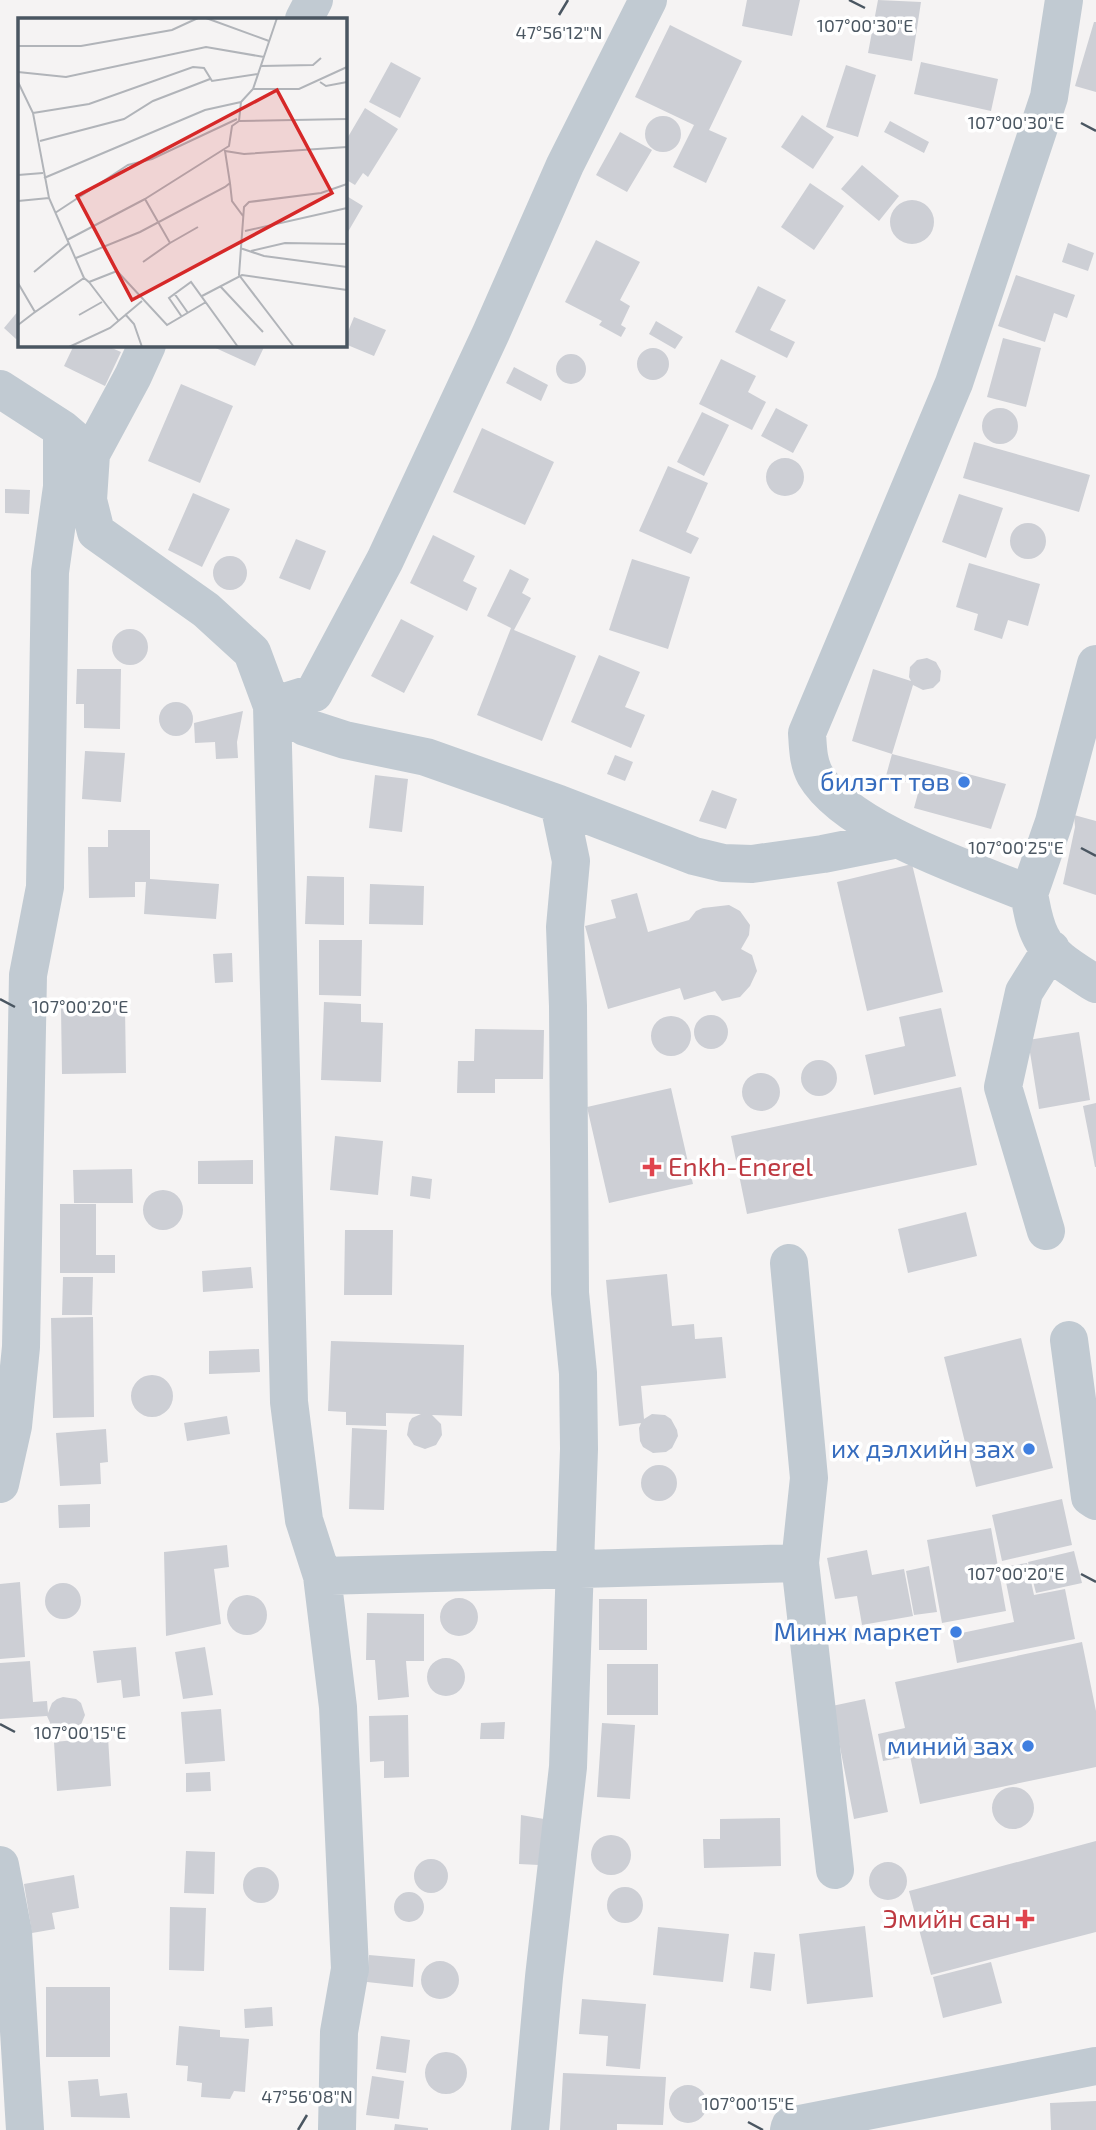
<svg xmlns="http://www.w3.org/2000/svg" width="1096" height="2130" font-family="'Exo 2',sans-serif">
  <rect width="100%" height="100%" fill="#f5f3f3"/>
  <path fill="#cdcfd5" d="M747 0H800L792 36 742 26Z
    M878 0 921 2 912 61 868 53Z
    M1094 22H1096V92L1075 86Z
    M670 25 742 61 709 130 727 138 706 183 673 167 694 125 635 97Z
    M391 62 421 78 400 118 369 102Z
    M921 62 998 79 991 111 914 94Z
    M846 65 876 75 858 137 826 127Z
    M365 108 398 129 368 177 363 173 355 185 345 179V142Z
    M802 115 834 137 813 169 781 147Z
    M645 134a18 18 0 1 1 36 0a18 18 0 1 1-36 0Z
    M890 121 929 142 924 153 884 132Z
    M620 132 652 150 627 192 596 175Z
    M862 165 899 196 879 221 841 189Z
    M810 183 844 206 814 250 781 227Z
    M345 195 363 206 345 237Z
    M890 222a22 22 0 1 1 44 0a22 22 0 1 1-44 0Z
    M596 240 640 262 620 300 630 306 621 325 626 328 621 337 599 325 602 321 565 302Z
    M1068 243 1094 253 1088 271 1062 262Z
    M1016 275 1075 295 1067 318 1054 313 1045 342 998 326Z
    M758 286 786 300 770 330 795 342 787 358 735 332Z
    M19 310V336L16 339 4 328Z
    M354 317 386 330 374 356 345 344V339Z
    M656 321 683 337 675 349 649 334Z
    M1003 338 1041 348 1026 407 987 397Z
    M74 345H105L121 352 105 386 64 366Z
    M209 345H265L255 366Z
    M637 364a16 16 0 1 1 32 0a16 16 0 1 1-32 0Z
    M556 369a15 15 0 1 1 30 0a15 15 0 1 1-30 0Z
    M721 359 756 376 748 392 766 402 752 430 699 404Z
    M514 367 548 385 541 401 506 383Z
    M181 384 233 406 200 483 148 461Z
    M982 426a18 18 0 1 1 36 0a18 18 0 1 1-36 0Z
    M776 408 808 425 793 453 761 436Z
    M702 412 729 425 704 476 677 462Z
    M482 428 554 462 525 525 453 492Z
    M974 442 1090 475 1079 512 963 478Z
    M766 477a19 19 0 1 1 38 0a19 19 0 1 1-38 0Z
    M668 466 708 483 686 532 699 538 691 554 639 531Z
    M5 489 30 490 29 514 5 513Z
    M193 493 230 509 202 567 168 550Z
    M959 494 1003 508 986 558 942 542Z
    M1010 541a18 18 0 1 1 36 0a18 18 0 1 1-36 0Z
    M433 535 475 556 463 581 477 588 467 611 410 583Z
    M296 539 326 551 310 590 279 578Z
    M213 573a17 17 0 1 1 34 0a17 17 0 1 1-34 0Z
    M632 559 690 577 668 649 609 630Z
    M969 563 1040 584 1028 626 1008 620 1002 639 974 630 978 614 956 607Z
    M510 569 529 579 522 593 531 598 514 630 576 656 542 741 477 715 511 628 487 616Z
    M401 619 434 636 404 693 371 676Z
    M112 647a18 18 0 1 1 36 0a18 18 0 1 1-36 0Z
    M599 655 640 672 625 707 645 715 631 748 571 722Z
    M927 658 936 662 941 671 940 681 933 688 923 690 913 685 892 754 852 741 873 669 911 681 909 677 910 667 917 660Z
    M77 669H121L120 729 84 728V704H76Z
    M159 719a17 17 0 1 1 34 0a17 17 0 1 1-34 0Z
    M243 711 237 742 238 758 216 759 215 742 195 743 194 723Z
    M85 751 125 753 121 802 82 799Z
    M892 754 1006 784 991 829 914 808 920 786 886 776Z
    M615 755 633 762 625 781 607 774Z
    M375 775 408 779 402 832 369 828Z
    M712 790 737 799 726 829 699 821Z
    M1074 815 1096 821V895L1063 884 1075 827Z
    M108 830H150V879L219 884 216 919 144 914 146 882H135V897L89 898 88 847H108Z
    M912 864 943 992 867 1011 837 882Z
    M307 876 344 877V925L305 924Z
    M370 884 424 886 423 925 369 924Z
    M637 893 648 932 689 920 696 911 703 908 729 905 740 911 750 925 749 935 741 949 752 955 757 971 750 986 740 997 722 1001 715 991 684 1000 680 988 608 1009 585 926 616 918 611 900Z
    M319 940H362L361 996 319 995Z
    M232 953 233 982 215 983 213 954Z
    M324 1002 361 1004V1022L383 1023 381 1082 321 1080Z
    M125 1007 126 1073 62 1074 61 1008Z
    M941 1008 956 1076 874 1095 865 1055 905 1046 899 1017Z
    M694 1032a17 17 0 1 1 34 0a17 17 0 1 1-34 0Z
    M651 1036a20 20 0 1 1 40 0a20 20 0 1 1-40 0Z
    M475 1029 544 1030 543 1079H495V1093H457L458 1061H474Z
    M1079 1032 1090 1100 1039 1109 1028 1040Z
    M801 1078a18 18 0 1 1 36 0a18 18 0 1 1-36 0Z
    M742 1092a19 19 0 1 1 38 0a19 19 0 1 1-38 0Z
    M961 1087 977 1165 747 1214 731 1136Z
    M671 1088 693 1184 609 1203 587 1107Z
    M1096 1103V1167H1095L1083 1106Z
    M335 1136 383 1141 378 1195 330 1190Z
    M253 1160V1184H198V1161Z
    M132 1169 133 1203H74L73 1170Z
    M412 1176 432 1179 430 1199 410 1196Z
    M143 1210a20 20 0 1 1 40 0a20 20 0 1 1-40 0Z
    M60 1204H96V1255H115V1273H60Z
    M966 1212 977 1256 908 1273 898 1229Z
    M345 1230H393L392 1295H344Z
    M251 1267 253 1288 203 1292 202 1271Z
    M667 1274 672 1326 694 1324 695 1339 722 1337 726 1378 641 1386 644 1419 652 1414 665 1415 671 1419 677 1430 678 1436 672 1448 666 1452 653 1453 643 1447 640 1441 639 1428 641 1423 619 1426 606 1280Z
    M63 1277H93L92 1315H62Z
    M93 1317 94 1417 53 1418 51 1318Z
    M1021 1338 1053 1468 976 1487 944 1357Z
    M331 1341 464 1345 462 1416 432 1415 441 1424 442 1435 436 1445 425 1449 414 1445 407 1435 409 1423 412 1418 421 1414 386 1413V1426L346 1425V1412L328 1411Z
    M259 1349 260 1372 209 1374V1351Z
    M131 1396a21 21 0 1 1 42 0a21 21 0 1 1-42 0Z
    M227 1416 230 1434 187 1441 184 1423Z
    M352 1428 387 1430 384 1510 349 1509Z
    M106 1429 108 1462 100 1463 101 1484 60 1486 56 1433Z
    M641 1483a18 18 0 1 1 36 0a18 18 0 1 1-36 0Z
    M1062 1499 1072 1545 1002 1561 992 1515Z
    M90 1504V1527L59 1528 58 1505Z
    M991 1528 1006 1611 942 1623 927 1540Z
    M227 1545 229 1567 214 1569 221 1624 166 1636 164 1552Z
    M867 1550 872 1575 904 1569 913 1616 862 1625 857 1596 835 1599 827 1558Z
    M1074 1551 1082 1583 1036 1593 1028 1562Z
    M1027 1563 1034 1595 1065 1589 1075 1639 957 1663 952 1635 1014 1622 1003 1567Z
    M929 1566 937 1612 914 1615 906 1571Z
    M20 1582 25 1657 0 1659V1584Z
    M45 1601a18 18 0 1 1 36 0a18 18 0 1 1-36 0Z
    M227 1615a20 20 0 1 1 40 0a20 20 0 1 1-40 0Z
    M440 1617a19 19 0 1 1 38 0a19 19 0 1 1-38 0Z
    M599 1599H647V1650H599Z
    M367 1613 424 1614V1661H406L409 1697 378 1700 375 1660H366Z
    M1082 1642 1096 1711V1767L920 1804 910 1756 883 1761 878 1734 905 1728 895 1682Z
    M136 1647 140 1696 123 1698 121 1680 97 1683 93 1651Z
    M205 1647 213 1695 183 1699 175 1652Z
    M427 1677a19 19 0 1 1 38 0a19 19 0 1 1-38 0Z
    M30 1661 33 1702 47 1701 48 1713 52 1703 57 1699 63 1697 76 1699 81 1703 85 1715 80 1727 76 1731 59 1733 51 1725 47 1716 0 1719V1663Z
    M607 1664H658V1715H607Z
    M865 1699 888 1812 854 1819 832 1706Z
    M221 1709 225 1761 185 1764 181 1712Z
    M408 1715 409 1777 384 1778V1761L370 1762 369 1716Z
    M505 1722 504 1739H480L481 1723Z
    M602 1723 635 1725 630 1799 597 1797Z
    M108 1737 111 1786 57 1791 54 1742Z
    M210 1772 211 1791 186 1792V1773Z
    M992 1808a21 21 0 1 1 42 0a21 21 0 1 1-42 0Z
    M521 1815 544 1819 539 1865 519 1864Z
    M780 1818 781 1866 704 1868 703 1839H720V1819Z
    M591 1855a20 20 0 1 1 40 0a20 20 0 1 1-40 0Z
    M1096 1841V1932L931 1975 909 1891Z
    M186 1851 215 1852 214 1894 184 1893Z
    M414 1876a17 17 0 1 1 34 0a17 17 0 1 1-34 0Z
    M869 1881a19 19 0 1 1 38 0a19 19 0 1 1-38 0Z
    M243 1885a18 18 0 1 1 36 0a18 18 0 1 1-36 0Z
    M74 1875 79 1908 52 1913 55 1929 32 1933 24 1884Z
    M607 1905a18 18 0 1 1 36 0a18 18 0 1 1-36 0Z
    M394 1907a15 15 0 1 1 30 0a15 15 0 1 1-30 0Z
    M170 1907 206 1908 204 1971 169 1970Z
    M865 1926 873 1997 807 2004 799 1934Z
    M658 1927 729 1934 723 1982 653 1975Z
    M754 1952 775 1954 771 1991 750 1988Z
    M369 1955 415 1959 413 1987 367 1982Z
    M421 1980a19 19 0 1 1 38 0a19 19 0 1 1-38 0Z
    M991 1962 1002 2003 943 2018 933 1977Z
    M46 1987H110V2057H46Z
    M582 1999 646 2004 640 2069 606 2066 608 2036 579 2034Z
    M272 2007 273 2026 245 2028 244 2009Z
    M179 2026 220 2030V2037L249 2039 245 2092 234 2091 230 2099 201 2097 202 2083 187 2081 188 2066 176 2065Z
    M381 2036 410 2040 406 2073 376 2069Z
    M425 2073a21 21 0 1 1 42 0a21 21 0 1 1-42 0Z
    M563 2073 666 2077 663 2125 617 2124V2130H560Z
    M372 2076 404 2081 399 2119 366 2115Z
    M98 2079 100 2096 127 2093 130 2118 71 2117 68 2081Z
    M669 2104a19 19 0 1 1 38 0a19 19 0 1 1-38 0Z
    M1096 2101V2130H1051L1050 2103Z
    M395 2124 428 2128V2130H394Z"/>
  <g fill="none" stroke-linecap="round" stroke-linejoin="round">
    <path stroke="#c1cad2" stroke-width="38" d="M1064 0 1049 97 954 383 807 733C808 748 808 762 815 775 847 830 972 870 1029 894 1032 909 1034 924 1041 937 1051 958 1078 972 1096 984
      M304 19 314 0
      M0 389 62 429 91 454 88 500 96 532 206 610 252 652 272 706 289 1402 304 1520 322 1576 800 1563 809 1478 789 1263
      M91 454 133 376 147 345
      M272 706 305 727 345 740 426 757 559 804 571 861 565 927 568 1006 570 1293 578 1373 579 1449 568 1767 544 1977 530 2130
      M272 706 314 693 385 560 491 333 565 165 648 0
      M559 804 694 856 723 863 752 864 823 854 898 839
      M1029 894 1054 822 1096 664
      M1046 1231 1003 1087 1024 992 1051 949
      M1069 1340 1090 1497 1096 1501
      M0 1484 13 1426 21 1347 28 975 45 887 50 572 62 487V429
      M800 1563 835 1870
      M322 1576 338 1707 350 1969 339 2032 337 2130
      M0 1865 13 1932 25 2130
      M789 2130 790 2126 1096 2066"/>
  </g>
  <path fill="none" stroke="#4a5661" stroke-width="2.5" d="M849 0 865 8M559 15 568 0M1081 123 1096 131M1081 848 1096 856M0 999 15 1007M1081 1574 1096 1582M0 1724 15 1732M748 2122 763 2130M298 2130 307 2115"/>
  <g fill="#3f7fe0" stroke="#fff" stroke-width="2.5">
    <circle cx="964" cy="782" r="7"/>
    <circle cx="1029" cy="1449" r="7"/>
    <circle cx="956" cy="1632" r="7"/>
    <circle cx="1028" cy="1746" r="7"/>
  </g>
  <g fill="#e0444e" stroke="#fff" stroke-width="2.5">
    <path d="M648.5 1156.5h7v7h7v7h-7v7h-7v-7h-7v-7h7z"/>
    <path d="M1021.5 1908.5h7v7h7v7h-7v7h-7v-7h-7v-7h7z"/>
  </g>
  <g text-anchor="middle" stroke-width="7" stroke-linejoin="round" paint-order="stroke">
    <g font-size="26" fill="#366cbe" stroke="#fff" text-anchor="end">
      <text x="950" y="791">билэгт төв</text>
      <text x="1015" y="1458">их дэлхийн зах</text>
      <text x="942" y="1641">Минж маркет</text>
      <text x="1014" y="1755">миний зах</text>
    </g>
    <g font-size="26" fill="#be3a42" stroke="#fff" text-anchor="start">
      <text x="668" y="1176">Enkh-Enerel</text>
      <text x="1011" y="1928" text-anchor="end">Эмийн сан</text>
    </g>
  </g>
  <g transform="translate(18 18)">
    <rect width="329" height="329" fill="#f5f3f3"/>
    <path fill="none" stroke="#b1b4b9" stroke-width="2" d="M188 0 251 23M0 28H63L154 12 180 0M243 48 295 47 303 40M0 54 48 59 188 29 246 39M0 64 15 95 31 180 66 260M302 64 308 68 329 64M235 71H281L329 49M15 95 71 86 175 49 186 50 194 63 240 56M221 103 329 101M22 123 106 101 135 83 192 61M0 157 25 155M26 160 187 92 223 84M212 165 214 183 225 198M0 183 31 180M37 195 110 147 134 141 219 101M180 209 152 225 127 181 211 128 214 108 221 103 223 84 235 71 259 0M227 213 329 190M49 222 127 181M222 230 246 238 329 249M233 233 267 225 329 226M58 240 122 214 207 169 212 165 207 133 226 136 329 129M125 244 152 225M16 254 51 225M71 264 100 302M0 265 17 294 66 260 71 264 99 253 149 307 188 284M202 268 245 314M156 275 170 295M184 278 224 257 329 272M107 296 116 306 124 329M61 297 84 284M164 299 151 280 173 264 220 329M0 307 17 294M51 329 92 310 124 283M276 329 221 257 226 189 231 184 303 175 329 166"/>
    <path fill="#d62828" fill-opacity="0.15" stroke="#d62828" stroke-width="3.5" d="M259 72 314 175 114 282 59 178Z"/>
    <rect width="329" height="329" fill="none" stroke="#4a5661" stroke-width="3.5"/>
  </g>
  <g font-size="18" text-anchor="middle" fill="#4a5661" stroke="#fff" stroke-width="7" stroke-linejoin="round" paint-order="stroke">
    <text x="865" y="32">107°00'30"E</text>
    <text x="559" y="39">47°56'12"N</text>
    <text x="1016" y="129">107°00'30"E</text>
    <text x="1016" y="854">107°00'25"E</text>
    <text x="80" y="1013">107°00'20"E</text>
    <text x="1016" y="1580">107°00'20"E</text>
    <text x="80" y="1739">107°00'15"E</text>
    <text x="307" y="2103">47°56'08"N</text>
    <text x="748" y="2110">107°00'15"E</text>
  </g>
</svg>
